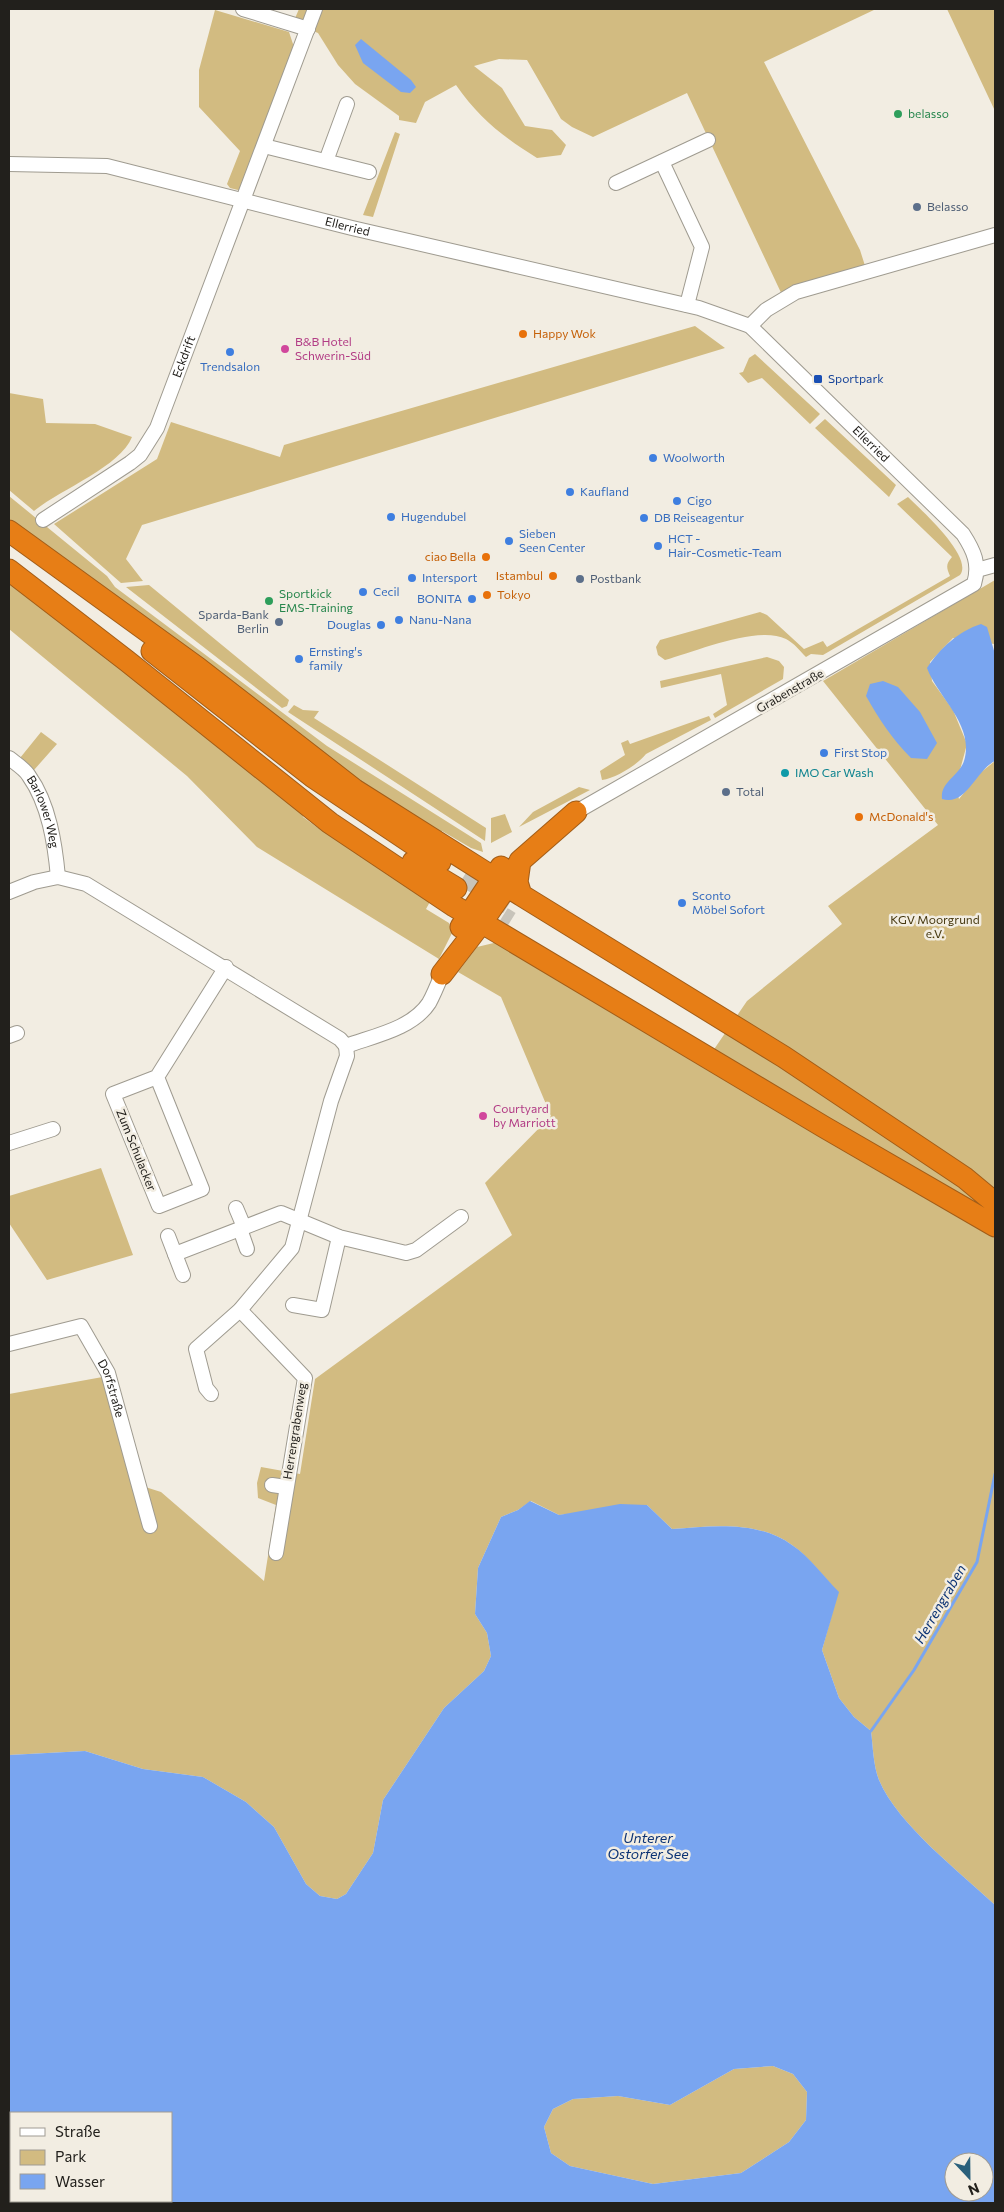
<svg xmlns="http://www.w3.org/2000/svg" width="1004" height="2212" font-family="Commissioner,sans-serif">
  <rect width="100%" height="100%" fill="#f2ede2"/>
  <path fill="#d2bb81" d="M299 9H876L764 62 860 250 867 272 784 299 687 93 593 137 572 127 561 119 527 60 499 59 474 66 502 88 525 126 552 130 566 145 561 155 537 158C503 137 479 118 456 85L425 102 416 123 399 120V116L355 84 338 65 318 33 293 23Z
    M947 9H995V111Z
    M215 10 289 32 297 56 246 192 230 188 227 184 240 151 199 107V70Z
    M395 132 400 134 373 217 363 215Z
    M695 326 725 348 142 525 126 559 143 581 121 583 54 524 157 459 171 422 280 457 284 445Z
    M755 354 820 414 810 424 762 378 748 383 739 373 743 372 749 358Z
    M9 393 43 399 46 423 95 424 132 437C120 467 61 489 34 511L9 490Z
    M825 419 896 485 889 497 815 428Z
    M9 496 107 576 115 587 327 746 481 843 483 852 471 848 442 831 440 835 415 825 9 526Z
    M908 497C921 510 974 557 960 575L823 655 811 654 806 657C800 651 794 643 786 639 757 625 695 652 665 660L658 655 656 647 660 640 760 612 767 615 804 649 823 641 827 647 950 576C946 567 946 564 952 557L897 504Z
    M9 576 302 812 303 817 318 828H323L431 900 426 909 449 923 452 933 439 959 257 847 187 776 9 629Z
    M995 580V654L994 644 953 638 930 662 932 681 953 710 967 744 960 770 953 778 959 799 980 773 995 761V1905C959 1871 898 1825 879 1780 873 1765 873 1746 871 1731L854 1717 839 1698 822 1650 838 1592C824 1577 809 1557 792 1545 758 1520 711 1526 672 1529L647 1505 559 1515 531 1501 518 1510 501 1517 478 1568 475 1614 487 1633 491 1656 484 1671 444 1708 383 1800 373 1853 346 1894 337 1899 320 1896 306 1884 274 1827 246 1802 203 1777 143 1769 85 1751 9 1755V1394L108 1376 139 1485 161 1492 264 1581 276 1505 258 1498 257 1483 261 1467 300 1474 315 1379 512 1235 485 1183 551 1116 501 997 458 972 477 947 498 942 704 1064 747 1001 842 924 828 906 938 825 823 681Z
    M149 585 289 700 287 706 282 708 126 587Z
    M767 657 779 661 784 667 783 679 715 718 713 714 727 705 721 674 661 688 660 681Z
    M294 705 303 710 319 711 314 718 486 828 485 841 288 712Z
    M709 716 711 720 646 754C637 765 616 778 602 780L600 771 625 755 621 743 628 740 630 744Z
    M41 732 57 744 34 770 20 758Z
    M579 787 590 790 519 827 533 812Z
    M505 814 512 832 491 843V818Z
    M101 1168 133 1255 47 1280 9 1223V1196Z
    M773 2066 793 2074 807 2092 806 2120 789 2142 741 2173 653 2184 570 2166 551 2153 544 2127 553 2109 573 2099 618 2096 670 2105 734 2069Z"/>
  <path fill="#79a5f0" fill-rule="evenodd" d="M361 39 411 80 416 87 410 93 401 92 363 63 355 45Z
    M981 624 987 627 995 654V761C976 770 966 807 942 799 940 782 959 776 964 761 975 725 938 698 927 668 940 648 959 631 981 624Z
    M883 681 898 687 920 712 937 743 927 759 911 758C892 739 879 719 866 696L870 684Z
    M530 1501 559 1515 620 1504 647 1505 672 1529C711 1526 758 1520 792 1545 810 1557 824 1577 839 1592L822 1650 839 1698 854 1717 871 1731C873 1746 873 1765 879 1780 898 1825 959 1871 995 1905V2203H9V1755L85 1751 143 1769 203 1777 246 1802 274 1827 306 1884 320 1896 337 1899 346 1894 373 1853 383 1800 444 1708 484 1671 491 1656 487 1633 475 1614 478 1568 501 1517 518 1510ZM773 2066 793 2074 807 2092 806 2120 789 2142 741 2173 653 2184 570 2166 551 2153 544 2127 553 2109 573 2099 618 2096 670 2105 734 2069ZM171 2113V2201H11V2113ZM954 2162H984V2192H954Z"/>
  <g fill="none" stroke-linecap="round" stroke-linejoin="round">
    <path stroke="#79a5f0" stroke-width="3" d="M871 1731 914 1670 977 1562 995 1474"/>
    <path stroke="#c8c4ba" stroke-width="21" stroke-dasharray="21 11" stroke-linecap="butt" d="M464 876 518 910
      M475 900 510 922"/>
    <defs>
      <g id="minor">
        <path d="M243 9 308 29"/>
        <path d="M264 146 369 172"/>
        <path d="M326 161 347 104"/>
        <path d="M662 162 702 247 687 305"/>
        <path id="s1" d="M9 164 107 166 352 228 699 308 750 326 963 534C974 551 980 564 974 584L576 812"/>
        <path d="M616 183 708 140"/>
        <path d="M750 326 766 310 796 292 995 235"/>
        <path id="s2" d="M43 520 130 463 140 455 157 428 315 9"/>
        <path d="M977 570 995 565"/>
        <path id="s3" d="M9 758C15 763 25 769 29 776 49 804 55 844 58 877"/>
        <path d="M9 892 34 882 58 877 86 884 340 1039 346 1046C373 1036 412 1029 429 1003 434 994 438 984 442 974"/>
        <path d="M9 1036 17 1033"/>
        <path d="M157 1077 202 1189 159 1206 113 1094 157 1077 226 967"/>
        <path d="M9 1143 53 1129"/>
        <path d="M236 1208 244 1227"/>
        <path d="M240 1229 247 1249"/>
        <path d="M168 1236 183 1275"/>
        <path d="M175 1254 281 1213 339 1237 406 1253 416 1250 461 1217"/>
        <path d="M293 1305 322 1310 339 1237"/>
        <path d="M240 1310 305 1378 276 1553"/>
        <path id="s4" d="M9 1344 81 1326 108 1373 150 1526"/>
        <path d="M211 1394 206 1388 196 1349 240 1310 292 1248 331 1101 347 1056 346 1046"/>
        <path d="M272 1485 286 1487"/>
      </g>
      <path id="highway" d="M9 531 198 668 355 790 521 895
        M9 570 127 661 330 823 454 906 824 1127 995 1226
        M152 651 313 777 440 862
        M520 861 517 882 521 895 784 1057 965 1178 995 1203
        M413 862 456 888
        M461 927 501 867
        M442 974 482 922 507 886 520 861 576 812"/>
    </defs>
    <use href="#minor" stroke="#9f9b90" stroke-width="16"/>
    <use href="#highway" stroke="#a25d18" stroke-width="23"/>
    <use href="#minor" stroke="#fff" stroke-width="14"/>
    <use href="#highway" stroke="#e77e16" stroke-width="21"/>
  </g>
  <g fill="#2e9e5b" stroke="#f2ede2" stroke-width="2">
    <circle cx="898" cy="114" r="5"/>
    <circle cx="269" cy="601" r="5"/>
  </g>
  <g fill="#5c6f8a" stroke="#f2ede2" stroke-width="2">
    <circle cx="917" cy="207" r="5"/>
    <circle cx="580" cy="579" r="5"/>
    <circle cx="279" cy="622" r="5"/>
    <circle cx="726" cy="792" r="5"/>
  </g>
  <g fill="#e8710a" stroke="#f2ede2" stroke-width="2">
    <circle cx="523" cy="334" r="5"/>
    <circle cx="486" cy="557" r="5"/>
    <circle cx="553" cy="576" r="5"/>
    <circle cx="487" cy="595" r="5"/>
    <circle cx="859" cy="817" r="5"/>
  </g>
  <g fill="#d1479c" stroke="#f2ede2" stroke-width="2">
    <circle cx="285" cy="349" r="5"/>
    <circle cx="483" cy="1116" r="5"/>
  </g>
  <g fill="#3f7fe0" stroke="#f2ede2" stroke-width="2">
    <circle cx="230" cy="352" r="5"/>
    <circle cx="653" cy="458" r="5"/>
    <circle cx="570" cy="492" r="5"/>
    <circle cx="677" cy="501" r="5"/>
    <circle cx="391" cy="517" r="5"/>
    <circle cx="644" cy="518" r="5"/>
    <circle cx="509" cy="541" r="5"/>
    <circle cx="658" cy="546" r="5"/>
    <circle cx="412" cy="578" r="5"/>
    <circle cx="363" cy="592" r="5"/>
    <circle cx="472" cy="599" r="5"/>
    <circle cx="399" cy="620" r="5"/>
    <circle cx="381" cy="625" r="5"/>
    <circle cx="299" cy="659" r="5"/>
    <circle cx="824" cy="753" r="5"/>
    <circle cx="682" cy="903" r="5"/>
  </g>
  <rect fill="#1a4fb4" stroke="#f2ede2" stroke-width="2" x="813" y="374" width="10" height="10" rx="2.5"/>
  <circle fill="#0f9aa8" stroke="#f2ede2" stroke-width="2" cx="785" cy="773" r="5"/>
  <g text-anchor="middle" stroke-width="5" stroke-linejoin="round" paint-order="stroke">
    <g font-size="12" fill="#27864d" stroke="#f2ede2" text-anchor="start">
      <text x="908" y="118">belasso</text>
      <text x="279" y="598">Sportkick<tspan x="279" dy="14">EMS-Training</tspan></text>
    </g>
    <g font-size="12" fill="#4e5e75" stroke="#f2ede2" text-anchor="start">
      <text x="927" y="211">Belasso</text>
      <text x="590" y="583">Postbank</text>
      <text x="269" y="619" text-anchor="end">Sparda-Bank<tspan x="269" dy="14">Berlin</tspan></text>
      <text x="736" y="796">Total</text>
    </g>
    <g font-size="12" fill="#22201c" stroke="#f2ede2">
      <text dy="4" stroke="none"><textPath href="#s1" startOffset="346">Ellerried</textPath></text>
      <text dy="4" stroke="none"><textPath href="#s2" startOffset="225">Eckdrift</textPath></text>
      <text dy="4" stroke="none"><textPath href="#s1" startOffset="930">Ellerried</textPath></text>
      <text transform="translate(790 691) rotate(-30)" y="4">Grabenstraße</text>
      <text dy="4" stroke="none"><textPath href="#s3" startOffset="66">Barlower Weg</textPath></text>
      <text transform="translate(136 1150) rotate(68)" y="4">Zum Schulacker</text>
      <text dy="4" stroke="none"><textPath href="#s4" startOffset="144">Dorfstraße</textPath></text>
      <text transform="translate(295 1431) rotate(-81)" y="4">Herrengrabenweg</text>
    </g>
    <g font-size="12" fill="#c56008" stroke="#f2ede2" text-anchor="start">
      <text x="533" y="338">Happy Wok</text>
      <text x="476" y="561" text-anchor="end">ciao Bella</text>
      <text x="543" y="580" text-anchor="end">Istambul</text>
      <text x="497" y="599">Tokyo</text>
      <text x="869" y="821">McDonald's</text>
    </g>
    <g font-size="12" fill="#b23c85" stroke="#f2ede2" text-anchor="start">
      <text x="295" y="346">B&amp;B Hotel<tspan x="295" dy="14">Schwerin-Süd</tspan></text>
      <text x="493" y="1113">Courtyard<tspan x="493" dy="14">by Marriott</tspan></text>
    </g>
    <g font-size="12" fill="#366cbe" stroke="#f2ede2" text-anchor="start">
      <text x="230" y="371" text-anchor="middle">Trendsalon</text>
      <text x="663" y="462">Woolworth</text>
      <text x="580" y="496">Kaufland</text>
      <text x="687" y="505">Cigo</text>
      <text x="401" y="521">Hugendubel</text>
      <text x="654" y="522">DB Reiseagentur</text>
      <text x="519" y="538">Sieben<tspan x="519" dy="14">Seen Center</tspan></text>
      <text x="668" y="543">HCT -<tspan x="668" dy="14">Hair-Cosmetic-Team</tspan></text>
      <text x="422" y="582">Intersport</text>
      <text x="373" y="596">Cecil</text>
      <text x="462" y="603" text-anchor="end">BONITA</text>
      <text x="409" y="624">Nanu-Nana</text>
      <text x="371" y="629" text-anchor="end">Douglas</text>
      <text x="309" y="656">Ernsting's<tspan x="309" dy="14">family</tspan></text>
      <text x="834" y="757">First Stop</text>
      <text x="692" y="900">Sconto<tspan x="692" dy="14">Möbel Sofort</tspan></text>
    </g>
    <g font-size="12" fill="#164399" stroke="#f2ede2" text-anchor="start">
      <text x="828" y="383">Sportpark</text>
    </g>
    <g font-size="12" fill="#0d838f" stroke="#f2ede2" text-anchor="start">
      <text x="795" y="777">IMO Car Wash</text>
    </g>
    <g font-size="12" fill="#46380f" stroke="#f2ede2">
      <text x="935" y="924">KGV Moorgrund<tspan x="935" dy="14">e.V.</tspan></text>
    </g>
    <g font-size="14" font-style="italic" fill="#0c3374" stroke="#f2ede2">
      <text transform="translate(940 1604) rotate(-60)" y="5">Herrengraben</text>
      <text x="648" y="1843">Unterer<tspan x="648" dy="16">Ostorfer See</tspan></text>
    </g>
  </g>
  <rect width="1004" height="2212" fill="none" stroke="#22201c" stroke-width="20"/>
  <rect x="10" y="2112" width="162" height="90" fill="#f2ede2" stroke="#9f9b93"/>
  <rect x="20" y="2128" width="25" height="8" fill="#ffffff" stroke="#9f9b93"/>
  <text x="55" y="2137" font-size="15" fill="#22201c">Straße</text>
  <rect x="20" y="2150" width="25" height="15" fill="#d2bb81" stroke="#9f9b93"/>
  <text x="55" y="2162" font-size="15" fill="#22201c">Park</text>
  <rect x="20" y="2174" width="25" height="15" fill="#79a5f0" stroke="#9f9b93"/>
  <text x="55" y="2187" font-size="15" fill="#22201c">Wasser</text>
  <g transform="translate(969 2177) rotate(158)"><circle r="24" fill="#f2ede2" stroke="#9f9b93"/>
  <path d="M0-4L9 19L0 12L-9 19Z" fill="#2a607b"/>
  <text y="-8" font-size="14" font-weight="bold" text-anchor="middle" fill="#22201c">N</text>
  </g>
</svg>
